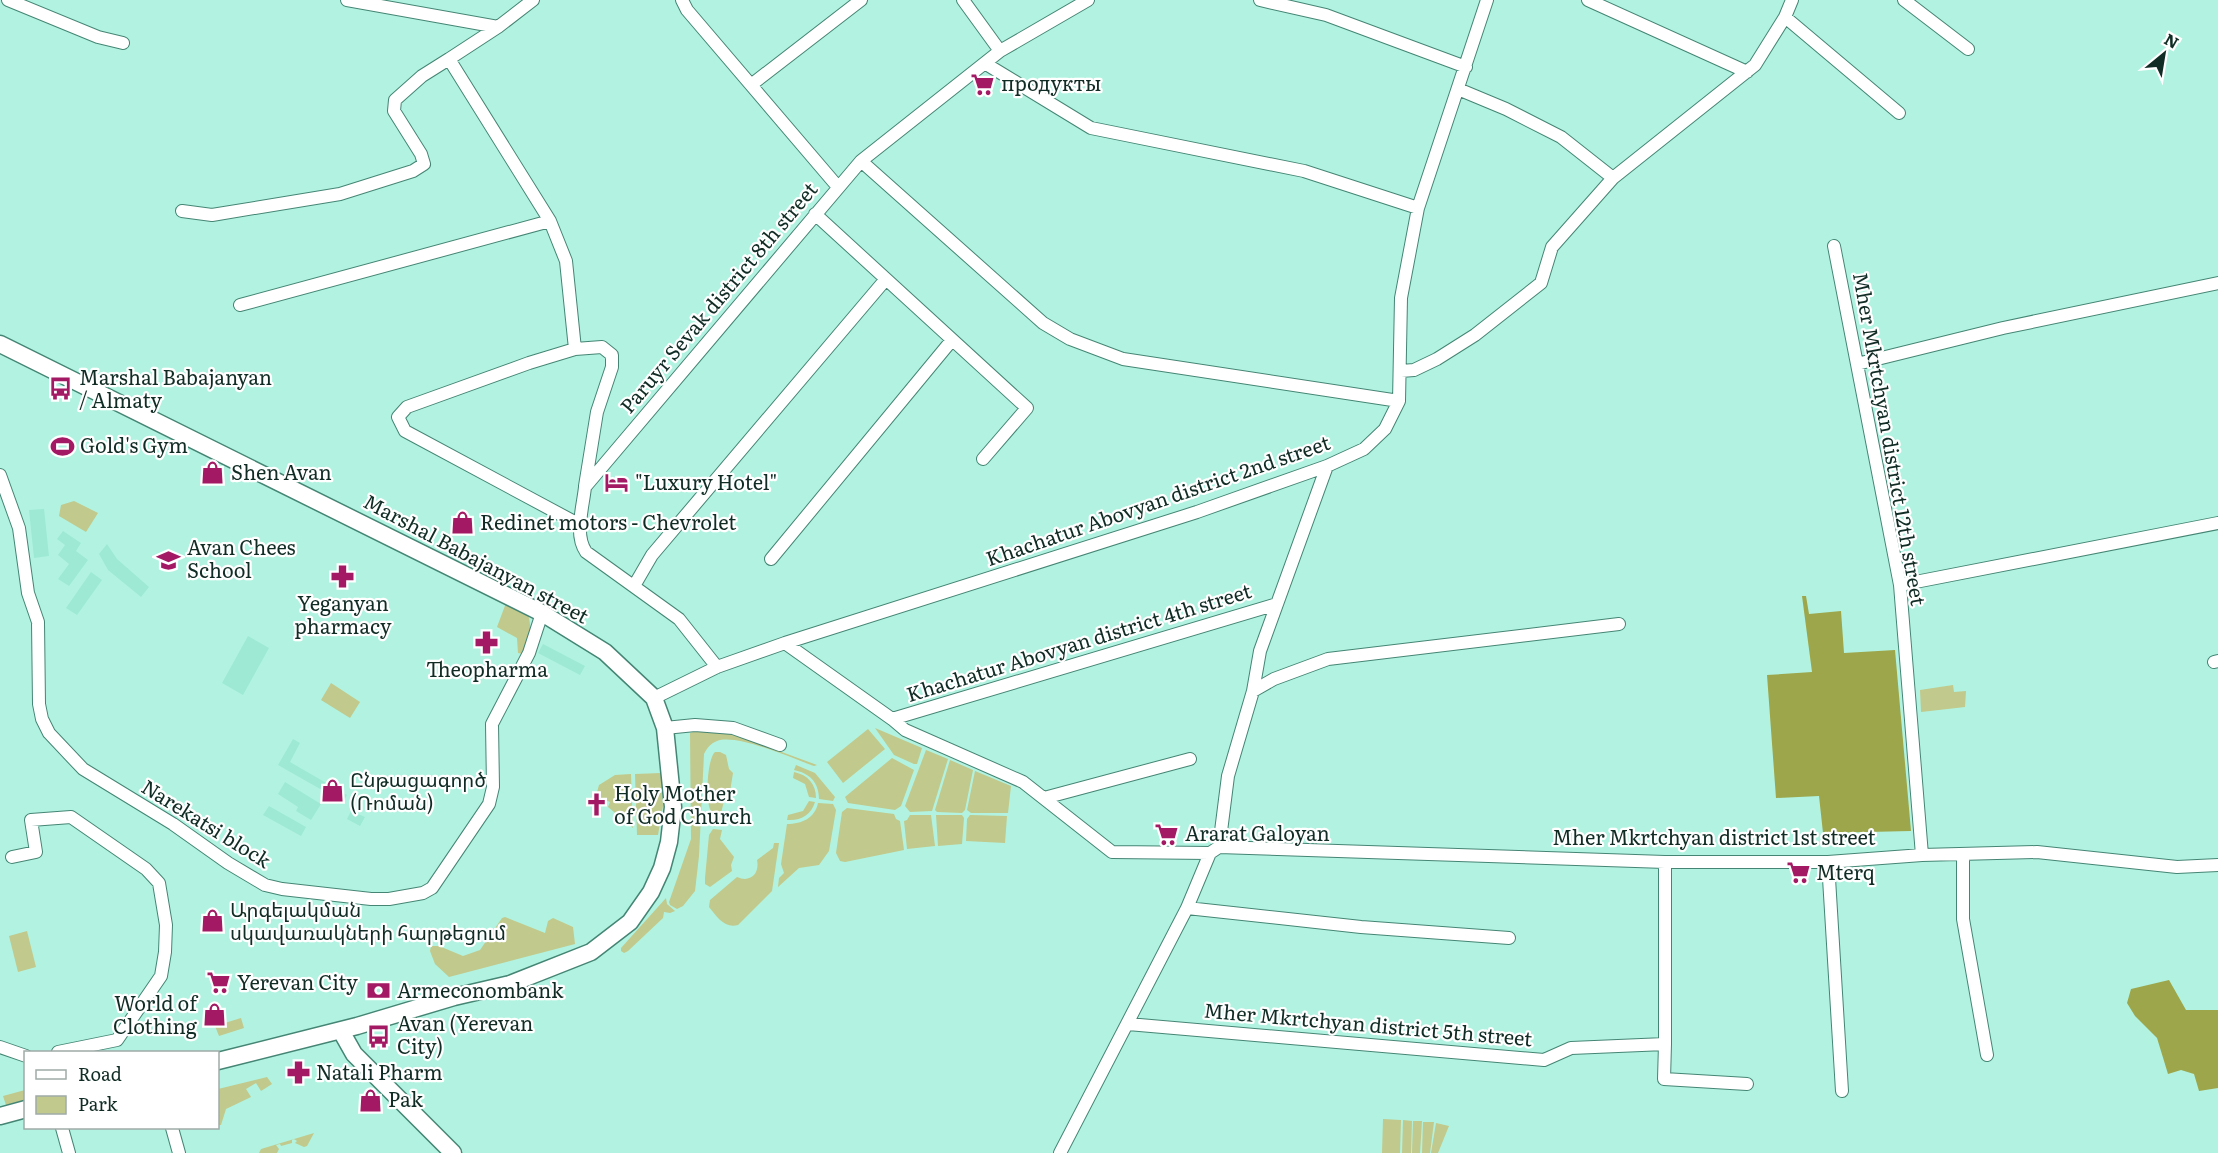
<svg xmlns="http://www.w3.org/2000/svg" width="2218" height="1153" font-family="Literata,'Noto Sans Armenian',serif">
  <rect width="100%" height="100%" fill="#b1f3e0"/>
  <path fill="#9ee9d4" d="M44 509 49 556 34 558 29 510Z
    M63 531 81 543 76 551 88 560 69 586 58 579 69 564 58 555 65 545 57 539Z
    M107 544 117 559 149 587 141 597 108 570 99 554Z
    M91 572 102 580 77 615 66 608Z
    M248 636 269 648 243 695 222 683Z
    M543 644 585 666 580 675 538 653Z
    M293 739 300 743 290 762 347 795 343 802 278 765Z
    M285 782 321 804 311 820 296 811 298 807 278 794Z
    M269 806 306 827 301 836 263 815Z
    M351 811 365 817 360 826 347 819Z"/>
  <path fill="#c1c98c" d="M74 501 98 513 86 532 59 516 61 505Z
    M506 603 528 614C532 629 531 641 523 654L518 653 517 638 497 627Z
    M331 683 360 702 350 718 321 700Z
    M1953 685 1954 692 1966 691 1965 707 1921 712 1920 690Z
    M875 728 922 748 917 764H914L894 755Z
    M868 729 885 749 843 783 827 762Z
    M696 731 733 734 817 765 814 766C794 759 736 733 717 741 711 743 707 748 704 754L699 856 695 891 683 906 677 909 670 905 669 902 691 839 690 733Z
    M926 750 948 759 932 811 910 812 905 806Z
    M715 752H720L726 755 729 769 733 773 729 798 724 801 721 813 711 811C705 803 707 759 715 752Z
    M892 758 914 770 901 806 895 810 848 803 845 797Z
    M950 760 973 770 965 810 962 813 937 812 935 810Z
    M796 765 815 773 835 797 833 801 819 799C819 782 809 773 794 770Z
    M975 771 1011 786 1008 813H971L967 810Z
    M794 772C808 775 816 784 816 798L809 797 805 784 793 778Z
    M661 773 663 806 658 835H637L635 774Z
    M631 774 633 828 608 807 610 802 596 796 599 785 615 775Z
    M809 801 815 802C811 815 801 821 787 820L788 815 803 811Z
    M818 803 833 804 836 810 829 851 819 865 799 868 778 887 779 878 784 873 781 864 787 824C802 824 815 818 818 803Z
    M847 808 894 814 896 819 900 821 904 850 845 862 840 861 836 853 842 812Z
    M910 815H931L935 846 907 849 904 821 907 820Z
    M936 815H962L964 818 962 844 938 846Z
    M970 815 1007 816 1005 843 966 841 967 819Z
    M713 829 722 830 720 839 734 857 731 865 732 871 710 887 705 884V878L709 835Z
    M774 843H779L772 891 738 925C725 929 717 917 709 907L710 900 737 877C750 883 760 874 757 860L773 848Z
    M666 898 667 904 675 911 670 913 664 912 663 918 628 951 624 953 621 951V948Z
    M505 917 545 933 548 921 553 918 573 927 575 944 449 977 435 964 430 951 431 946H439L463 956 480 950 502 918Z
    M27 931 36 967 18 972 9 936Z
    M241 1018 244 1028 219 1036 215 1026Z
    M267 1077 272 1084 261 1091 256 1083 246 1089 251 1097 226 1109 221 1125H218V1089Z
    M25 1090V1100L6 1105 3 1096Z
    M1383 1119 1401 1120 1400 1153H1382Z
    M1403 1120 1412 1121 1411 1153H1402Z
    M1413 1121H1422L1420 1153H1412Z
    M1423 1122H1434L1430 1153H1422Z
    M1436 1123 1449 1126 1438 1153H1431Z
    M314 1133 307 1146 304 1147 295 1143 297 1141 294 1139 292 1140V1143L281 1146 280 1144 276 1145 279 1149 277 1153H259L261 1149Z"/>
  <path fill="#9da64a" d="M1802 596H1806L1809 614 1841 611 1844 653 1895 650 1911 831 1823 833 1819 796 1776 798 1767 675 1812 672Z
    M2169 980 2186 1010H2218V1088L2199 1091 2194 1074 2181 1070 2168 1074 2157 1038 2135 1016 2127 1003 2131 989Z"/>
  <g fill="none" stroke-linecap="round" stroke-linejoin="round">
    <defs>
      <path id="street" d="M8 0 98 37 123 43
        M347 0 498 27
        M533 0 498 27 449 59 550 221 566 261 575 349
        M682 0 687 10 838 187
        M963 0 1000 51
        M1260 0 1326 15 1466 67
        M1588 0 1747 72
        M1904 0 1968 49
        M1785 17 1899 113
        M986 64 1091 128 1304 171 1418 208
        M751 85 861 0
        M1458 89 1506 109 1561 137 1613 178
        M861 161 1043 323 1070 339 1123 359 1399 401
        M182 211 212 215 340 194 413 171 424 164 421 154 394 111 395 100 422 76 449 59
        M815 214 1027 408 983 459
        M1834 246 1900 585 1922 855
        M240 305 550 221
        M1857 364 2003 328 2218 283
        M1401 371 1414 370 1437 359 1475 335 1541 283 1552 247 1613 178 1755 65 1785 17 1792 0
        M0 475 19 528 28 593 38 622 39 704 42 719 49 733 83 769 173 824 228 863 265 885 282 889 371 899H389L423 893 432 888 489 804 493 787 492 724 529 653 542 613
        M580 525 405 431 398 417 407 407 529 363 575 349 602 347 612 355V367L597 412 585 486
        M771 559 952 340
        M1900 585 2218 523
        M634 586 652 555 886 279
        M785 643 892 719 905 730 1023 782 1112 852 1210 853
        M2214 662 2218 661
        M717 667 679 619 586 552C574 535 583 507 585 487L861 161 1000 51 1088 0
        M1253 691 1260 651 1327 466
        M654 698 717 667 785 643 1197 512 1327 466 1364 449 1385 429 1399 401 1401 298 1418 208 1487 0
        M892 719 1277 604
        M665 728 695 725 733 728 780 745
        M1044 798 1190 759
        M1219 847 1228 776 1253 691 1274 679 1328 659 1619 624
        M1210 853 1219 847 1665 862H1828L1922 855 2037 852 2177 867 2218 865
        M1963 855V919L1987 1055
        M12 857 36 852 31 820 71 817 146 869 159 883 166 925 165 952 161 976 117 1040 58 1052
        M1828 862 1842 1091
        M1187 908 1361 927 1509 938
        M1128 1024 1544 1060 1571 1048 1665 1044 1664 1079 1747 1084
        M1665 1044V862
        M0 1047 26 1056
        M62 1128 69 1153
        M172 1128 179 1153
        M1060 1153 1187 908 1210 853"/>
      <path id="secondary" d="M0 344 542 613 605 652 654 698 665 728 673 807 669 842 662 868 651 892 630 922 591 952 510 984 454 997 357 1026 218 1061
        M341 1031 354 1054 453 1153
        M0 1116 26 1109"/>
    </defs>
    <use href="#street" stroke="#458574" stroke-width="14"/>
    <use href="#secondary" stroke="#458574" stroke-width="19"/>
    <use href="#street" stroke="#fff" stroke-width="12"/>
    <use href="#secondary" stroke="#fff" stroke-width="16"/>
  </g>
  <defs>
    <symbol id="supermarket-bare" viewBox="-9 -9 18 18"><path d="M-6-5.5h2.5l.6 2H6L4.5 2H-2.5L-4.4-4H-6ZM-1.5 3.2a1.3 1.3 0 1 0 .1 0ZM3 3.2a1.3 1.3 0 1 0 .1 0Z" fill="#a31963" stroke="#fff" stroke-width="2.5" paint-order="stroke"/></symbol>
    <symbol id="bus-bare" viewBox="-9 -9 18 18"><path d="M-5-6H5V4H4V6H2V4H-2V6H-4V4H-5ZM-3.5-4V0h7V-4ZM-3.5 1.2v1.5H-2V1.2ZM2 1.2v1.5H3.5V1.2Z" fill="#a31963" stroke="#fff" stroke-width="2.5" paint-order="stroke"/></symbol>
    <symbol id="stadium-bare" viewBox="-9 -9 18 18"><path d="M0-5a6.5 5 0 1 0 0 10a6.5 5 0 1 0 0-10ZM-3.5-1.8h7v3.6h-7Z" fill="#a31963" stroke="#fff" stroke-width="2.5" paint-order="stroke"/></symbol>
    <symbol id="shop-bare" viewBox="-9 -9 18 18"><path d="M-5-2.5h2.3a2.7 3.5 0 0 1 5.4 0H5L5.5 6h-11ZM-1.5-2.5h3a1.5 2.3 0 0 0-3 0Z" fill="#a31963" stroke="#fff" stroke-width="2.5" paint-order="stroke"/></symbol>
    <symbol id="hotel-bare" viewBox="-9 -9 18 18"><path d="M-6-4.5h1.5V1H6V5H4.5V3h-9V5H-6ZM-4 0a1.8 1.8 0 1 1 3.6 0ZM.5 0V-2.5h3Q6-2.5 6 0Z" fill="#a31963" stroke="#fff" stroke-width="2.5" paint-order="stroke"/></symbol>
    <symbol id="school-bare" viewBox="-9 -9 18 18"><path d="M0-5L7-2L0 1L-7-2ZM-4 1L0 2.5L4 1V4Q0 6-4 4Z" fill="#a31963" stroke="#fff" stroke-width="2.5" paint-order="stroke"/></symbol>
    <symbol id="pharmacy-bare" viewBox="-9 -9 18 18"><path d="M-2-6h4v4h4v4h-4v4h-4v-4h-4v-4h4Z" fill="#a31963" stroke="#fff" stroke-width="2.5" paint-order="stroke"/></symbol>
    <symbol id="church-bare" viewBox="-9 -9 18 18"><path d="M-1.2-6h2.4v3.5h3.3v2.4h-3.3V6h-2.4V-.1h-3.3v-2.4h3.3Z" fill="#a31963" stroke="#fff" stroke-width="2.5" paint-order="stroke"/></symbol>
    <symbol id="bank-bare" viewBox="-9 -9 18 18"><path d="M-6-4H6V4H-6ZM0-2.3a2.3 2.3 0 1 0 0 4.6a2.3 2.3 0 1 0 0-4.6Z" fill="#a31963" stroke="#fff" stroke-width="2.5" paint-order="stroke"/></symbol>
  </defs>
  <g fill-rule="evenodd">
    <use href="#supermarket-bare" x="966" y="68" width="33" height="33"/>
    <use href="#bus-bare" x="44" y="372" width="33" height="33"/>
    <use href="#stadium-bare" x="46" y="430" width="33" height="33"/>
    <use href="#shop-bare" x="196" y="456" width="33" height="33"/>
    <use href="#hotel-bare" x="600" y="466" width="33" height="33"/>
    <use href="#shop-bare" x="446" y="506" width="33" height="33"/>
    <use href="#school-bare" x="152" y="544" width="33" height="33"/>
    <use href="#pharmacy-bare" x="326" y="560" width="33" height="33"/>
    <use href="#pharmacy-bare" x="470" y="626" width="33" height="33"/>
    <use href="#shop-bare" x="316" y="774" width="33" height="33"/>
    <use href="#church-bare" x="580" y="788" width="33" height="33"/>
    <use href="#supermarket-bare" x="1150" y="818" width="33" height="33"/>
    <use href="#supermarket-bare" x="1782" y="856" width="33" height="33"/>
    <use href="#shop-bare" x="196" y="904" width="33" height="33"/>
    <use href="#supermarket-bare" x="202" y="966" width="33" height="33"/>
    <use href="#bank-bare" x="362" y="974" width="33" height="33"/>
    <use href="#shop-bare" x="198" y="998" width="33" height="33"/>
    <use href="#bus-bare" x="362" y="1020" width="33" height="33"/>
    <use href="#pharmacy-bare" x="282" y="1056" width="33" height="33"/>
    <use href="#shop-bare" x="354" y="1084" width="33" height="33"/>
  </g>
  <g text-anchor="middle" stroke-width="4.5" stroke-linejoin="round" paint-order="stroke">
    <g font-size="20" fill="#112c25" stroke="#fff" text-anchor="start">
      <text x="1001" y="91">продукты</text>
      <text x="79" y="385">Marshal Babajanyan<tspan x="79" dy="23">/ Almaty</tspan></text>
      <text x="80" y="453">Gold's Gym</text>
      <text x="231" y="480">Shen Avan</text>
      <text x="635" y="490">"Luxury Hotel"</text>
      <text x="480" y="530">Redinet motors - Chevrolet</text>
      <text x="187" y="555">Avan Chees<tspan x="187" dy="23">School</tspan></text>
      <text x="343" y="611" text-anchor="middle">Yeganyan<tspan x="343" dy="23">pharmacy</tspan></text>
      <text x="487" y="677" text-anchor="middle">Theopharma</text>
      <text x="350" y="787">Ընթացագործ<tspan x="350" dy="23">(Ռոման)</tspan></text>
      <text x="614" y="801">Holy Mother<tspan x="614" dy="23">of God Church</tspan></text>
      <text x="1185" y="841">Ararat Galoyan</text>
      <text x="1816" y="880">Mterq</text>
      <text x="230" y="917">Արգելակման<tspan x="230" dy="23">սկավառակների հարթեցում</tspan></text>
      <text x="237" y="990">Yerevan City</text>
      <text x="397" y="998">Armeconombank</text>
      <text x="197" y="1011" text-anchor="end">World of<tspan x="197" dy="23">Clothing</tspan></text>
      <text x="397" y="1031">Avan (Yerevan<tspan x="397" dy="23">City)</tspan></text>
      <text x="316" y="1080">Natali Pharm</text>
      <text x="388" y="1107">Pak</text>
    </g>
    <g font-size="20" fill="#112c25" stroke="#fff">
      <text transform="translate(719 298) rotate(-50)" y="7">Paruyr Sevak district 8th street</text>
      <text transform="translate(1889 439) rotate(80)" y="7">Mher Mkrtchyan district 12th street</text>
      <text transform="translate(1158 501) rotate(-19)" y="7">Khachatur Abovyan district 2nd street</text>
      <text transform="translate(476 559) rotate(28)" y="7">Marshal Babajanyan street</text>
      <text transform="translate(1079 643) rotate(-17)" y="7">Khachatur Abovyan district 4th street</text>
      <text transform="translate(206 824) rotate(32)" y="7">Narekatsi block</text>
      <text x="1714" y="845">Mher Mkrtchyan district 1st street</text>
      <text transform="translate(1368 1025) rotate(5)" y="7">Mher Mkrtchyan district 5th street</text>
    </g>
  </g>
  <rect x="24" y="1051" width="195" height="78" fill="#ffffff" stroke="#a0aba8" stroke-width="1.5"/>
  <rect x="36" y="1070" width="30" height="9" fill="#ffffff" stroke="#a0aba8" stroke-width="1.5"/>
  <text x="78" y="1081" font-size="18" fill="#112c25">Road</text>
  <rect x="36" y="1096" width="30" height="18" fill="#c1c98c" stroke="#a0aba8" stroke-width="1.5"/>
  <text x="78" y="1111" font-size="18" fill="#112c25">Park</text>
  <g transform="translate(2164 54) rotate(30)" stroke="#ffffff" stroke-width="4.5" paint-order="stroke">
  <path d="M0-4.5L10 22L0 15L-10 22Z" fill="#112c25"/>
  <text y="-9" font-size="16" font-weight="bold" text-anchor="middle" fill="#112c25">N</text>
  </g>
</svg>
